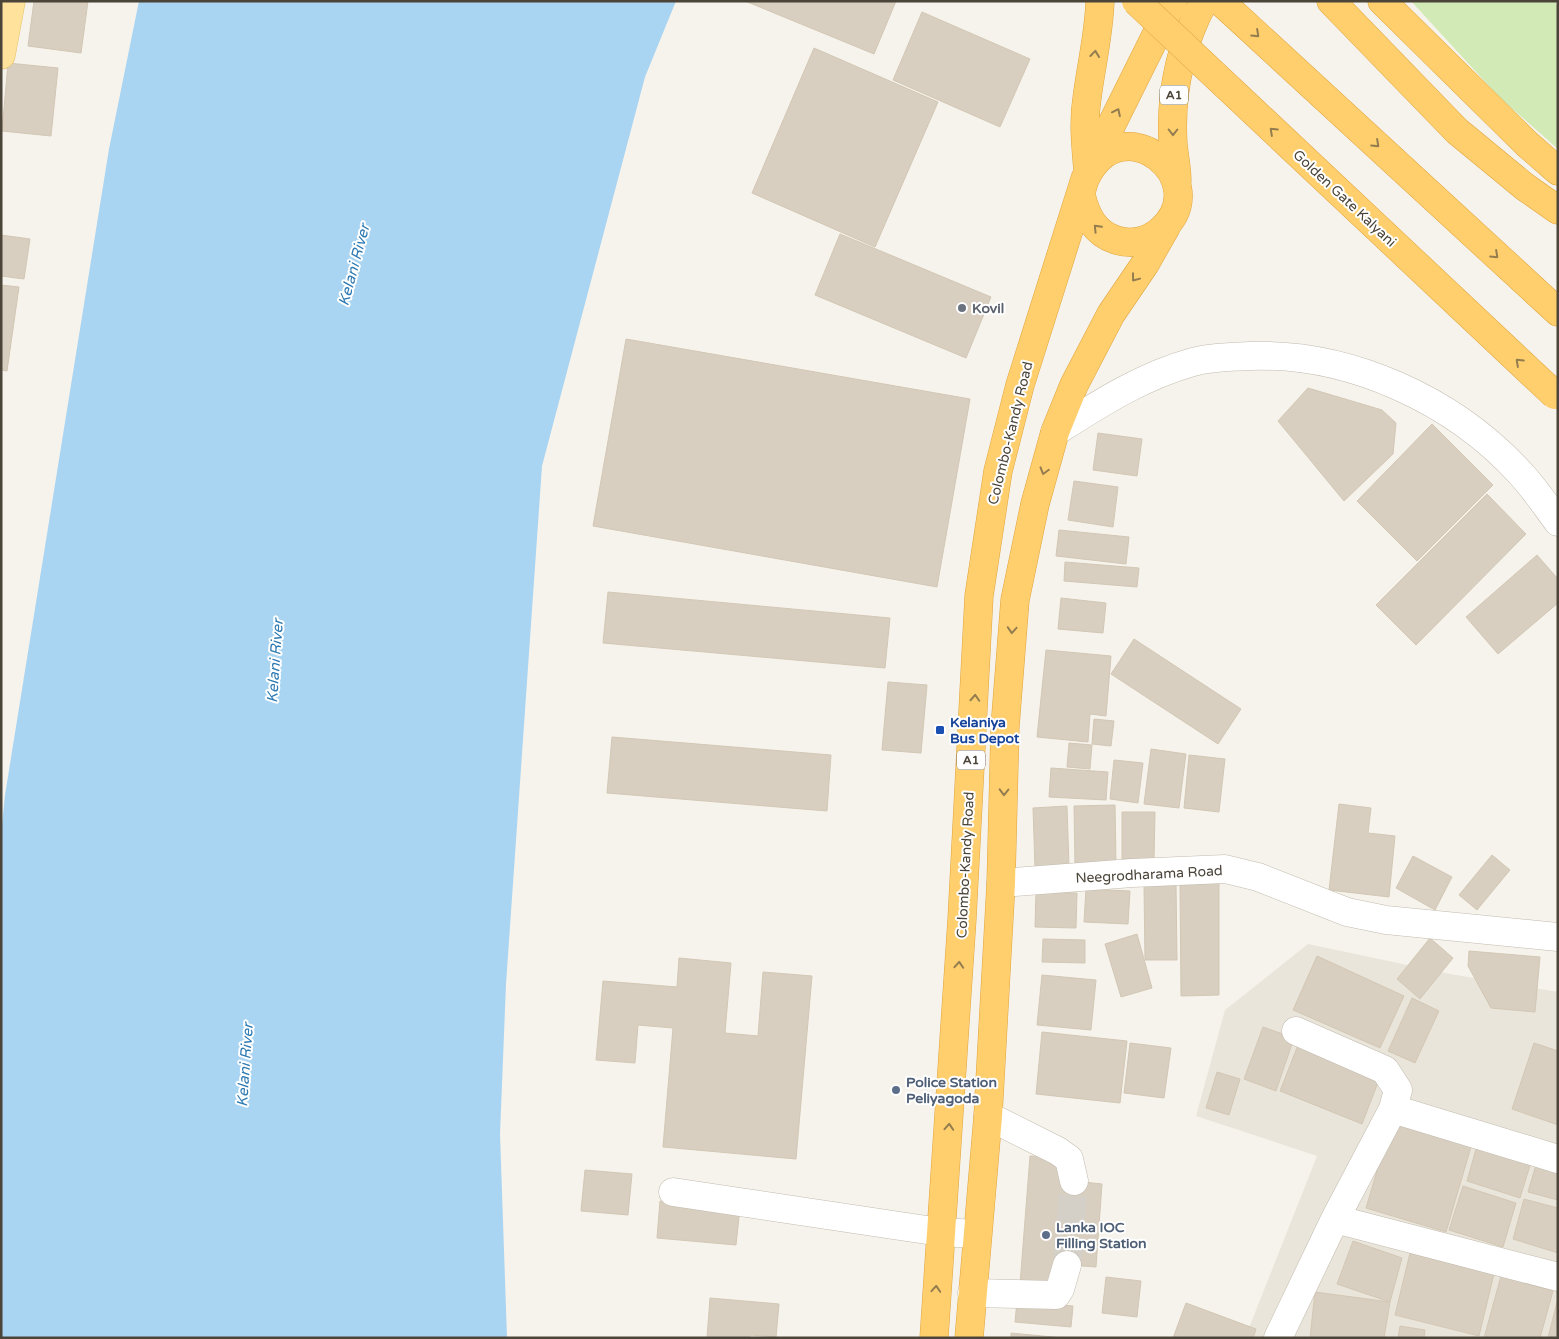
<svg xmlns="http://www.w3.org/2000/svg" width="1559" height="1339" font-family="'Varela Round',sans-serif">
  <rect width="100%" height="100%" fill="#f6f3ec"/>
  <path fill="#eae5da" d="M1308 944 1450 974 1558 992V1338H1245L1317 1156 1196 1116 1225 1010Z"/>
  <path fill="#d2eab5" d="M1411 1H1555L1558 9V149L1499 97Z"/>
  <path fill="#a9d4f2" d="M139 1H676L645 77 542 466 506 984 500 1134 507 1338H1V835L5 795 109 149Z"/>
  <path fill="#d8cfc1" stroke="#d3c7b4" d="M34 1H88L81 53 28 46Z
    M745 1H896L874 54Z
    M922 12 1030 59 1000 127 893 80Z
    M814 48 938 102 875 247 752 193Z
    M8 63 58 68 51 136 2 131Z
    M840 234 991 297 966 358 815 295Z
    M1 235 30 239 24 279 1 276Z
    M1 285 19 287 7 371 1 370Z
    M626 339 970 399 937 587 593 526Z
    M1308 388 1382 410 1396 423 1393 454 1344 501 1278 421Z
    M1432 424 1493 485 1417 561 1357 501Z
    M1098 433 1142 439 1137 476 1093 470Z
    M1074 481 1118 487 1113 527 1068 520Z
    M1487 494 1526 534 1416 645 1376 605Z
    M1059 530 1129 537 1126 564 1056 556Z
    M1537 555 1558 579V603L1498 654 1466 617Z
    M1065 562 1139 568 1137 587 1064 581Z
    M608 592 890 618 885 668 603 643Z
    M1061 598 1106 603 1103 633 1058 629Z
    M1134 639 1241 709 1218 744 1111 674Z
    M1046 650 1111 656 1106 716 1090 714 1088 742 1037 737Z
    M888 682 927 685 921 753 882 750Z
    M1094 719 1114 721 1111 746 1092 744Z
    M612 737 831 755 827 811 607 793Z
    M1069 743 1092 745 1090 769 1067 767Z
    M1151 749 1186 754 1179 808 1144 804Z
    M1189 755 1225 759 1219 812 1184 808Z
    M1114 760 1143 763 1138 803 1110 799Z
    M1051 768 1108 772 1106 800 1049 797Z
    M1339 804 1371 808 1368 833 1395 836 1389 897 1329 890Z
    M1115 805 1116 864 1075 865 1074 806Z
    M1067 806 1069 867 1035 868 1033 808Z
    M1122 812H1155L1154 859H1122Z
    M1492 855 1510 870 1477 910 1459 895Z
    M1413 856 1452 877 1435 910 1396 888Z
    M1219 883V995L1181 996 1180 884Z
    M1176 884 1177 960H1145L1144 885Z
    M1086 889 1130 891 1128 924 1084 922Z
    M1036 892 1077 893 1076 928 1035 927Z
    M1137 934 1152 988 1121 997 1105 944Z
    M1430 938 1453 958 1420 999 1397 979Z
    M1043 939 1085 940V963L1042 962Z
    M1469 951 1540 957 1535 1012 1491 1008 1468 966Z
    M1317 956 1404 996 1380 1048 1293 1010Z
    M679 958 731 963 725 1033 758 1036 763 972 812 976 796 1159 663 1147 673 1028 638 1025 635 1063 596 1060 603 981 677 987Z
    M1042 975 1096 980 1091 1030 1037 1025Z
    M1412 998 1439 1011 1415 1063 1388 1051Z
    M1263 1027 1294 1038 1276 1091 1244 1079Z
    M1042 1032 1127 1041 1120 1103 1036 1094Z
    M1300 1040 1382 1072 1362 1124 1280 1091Z
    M1130 1043 1171 1048 1164 1098 1124 1093Z
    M1534 1043 1558 1051V1125L1512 1109Z
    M1217 1072 1240 1079 1229 1115 1206 1108Z
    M1393 1117 1473 1140 1446 1232 1366 1208Z
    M1478 1142 1532 1159 1520 1198 1467 1181Z
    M1030 1156 1063 1158 1074 1181 1102 1184 1096 1267 1056 1264 1054 1286 1020 1284Z
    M1538 1158 1558 1163V1200L1528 1192Z
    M585 1170 632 1174 628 1215 581 1211Z
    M1463 1186 1516 1203 1503 1247 1449 1230Z
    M1524 1199 1558 1208V1253L1513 1239Z
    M660 1201 740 1208 736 1245 657 1238Z
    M1353 1241 1402 1258 1390 1302 1337 1284Z
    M1410 1253 1494 1274 1479 1336 1395 1315Z
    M1501 1276 1553 1291 1540 1338H1484Z
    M1106 1277 1141 1281 1137 1317 1102 1313Z
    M1315 1292 1390 1302 1384 1338H1310Z
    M710 1298 779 1304 776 1337 750 1335 749 1338H707Z
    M1558 1298V1338H1548Z
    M1017 1301 1073 1306 1071 1327 1015 1322Z
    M1186 1303 1256 1329 1253 1338H1173Z
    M1400 1326 1425 1330 1424 1338H1398Z
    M1011 1333 1063 1338H1011Z"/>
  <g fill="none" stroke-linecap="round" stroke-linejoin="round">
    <path stroke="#d4d0c8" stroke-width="28" stroke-dasharray="28 14" stroke-linecap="butt" d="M1067 1265 1074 1181"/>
    <defs>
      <path id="minor" d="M1055 432C1099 404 1142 376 1193 362 1210 357 1231 357 1249 356 1349 352 1454 400 1521 474 1535 489 1546 506 1558 522
        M1001 883 1132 873 1225 869 1258 877 1347 912 1386 920 1558 937
        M1393 1109 1558 1159
        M988 1116 1058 1151 1069 1159 1074 1181
        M673 1192 940 1232 977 1234
        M1335 1219 1558 1277
        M972 1293 1056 1295 1060 1289 1067 1265
        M1278 1338 1335 1219 1393 1109 1398 1090 1385 1070 1296 1031"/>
      <path id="major" d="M1 55 11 1"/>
      <path id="highway" d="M1220 1 1558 312
        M1331 1 1457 131 1525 187 1558 210
        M1382 1 1527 144 1558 171
        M1092 164 1173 1
        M1088 172C1086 147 1083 123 1087 98 1091 66 1099 34 1100 1
        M1177 181C1177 168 1174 156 1173 143 1170 92 1180 46 1204 1
        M934 1338 962 919 979 596 998 471 1020 385 1085 179C1122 101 1218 182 1160 231 1148 241 1131 245 1116 240 1094 233 1086 215 1081 195
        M969 1338 988 1116 1001 883 1005 727 1015 600 1035 504 1055 432 1074 385 1111 314 1145 264 1166 227"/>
    </defs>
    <use href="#minor" stroke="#c2bbae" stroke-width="29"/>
    <use href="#major" stroke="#e6c16a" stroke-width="29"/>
    <use href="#highway" stroke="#e0a43c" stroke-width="29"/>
    <use href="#minor" stroke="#fff" stroke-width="28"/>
    <use href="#major" stroke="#ffe39c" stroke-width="28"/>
    <use href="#highway" stroke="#ffcf6e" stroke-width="28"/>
    <defs>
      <path id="highway-bridge" d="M1136 1 1555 395"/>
    </defs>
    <use href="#highway-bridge" stroke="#e0a43c" stroke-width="29" stroke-linecap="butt"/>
    <use href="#highway-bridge" stroke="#ffcf6e" stroke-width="28"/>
  </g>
  <defs><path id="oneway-chevron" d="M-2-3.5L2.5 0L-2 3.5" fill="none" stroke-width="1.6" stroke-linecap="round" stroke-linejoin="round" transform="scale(1.25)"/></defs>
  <g stroke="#937c4e">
    <use href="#oneway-chevron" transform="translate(1256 34) rotate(43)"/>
    <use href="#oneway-chevron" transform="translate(1095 54) rotate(-84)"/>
    <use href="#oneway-chevron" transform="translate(1117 112) rotate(-64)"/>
    <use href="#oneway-chevron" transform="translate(1273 131) rotate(-137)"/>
    <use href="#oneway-chevron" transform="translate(1173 132) rotate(90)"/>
    <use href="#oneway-chevron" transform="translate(1376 144) rotate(43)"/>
    <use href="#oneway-chevron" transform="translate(1097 228) rotate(-134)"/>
    <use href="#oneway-chevron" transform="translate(1495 255) rotate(43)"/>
    <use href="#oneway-chevron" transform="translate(1135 278) rotate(127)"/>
    <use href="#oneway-chevron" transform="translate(1519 362) rotate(-137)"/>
    <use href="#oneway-chevron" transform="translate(1044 471) rotate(106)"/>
    <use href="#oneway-chevron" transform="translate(1012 630) rotate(94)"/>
    <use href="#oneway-chevron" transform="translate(975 698) rotate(-87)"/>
    <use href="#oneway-chevron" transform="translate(1004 792) rotate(91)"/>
    <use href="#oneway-chevron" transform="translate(959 965) rotate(-86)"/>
    <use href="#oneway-chevron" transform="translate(949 1127) rotate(-86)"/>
    <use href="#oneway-chevron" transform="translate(936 1289) rotate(-86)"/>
  </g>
  <circle fill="#6b7280" stroke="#fff" stroke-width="2" cx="962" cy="308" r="5"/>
  <rect fill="#1a4fb4" stroke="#fff" stroke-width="2" x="935" y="725" width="10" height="10" rx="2.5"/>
  <g fill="#5c6f8a" stroke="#fff" stroke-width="2">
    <circle cx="896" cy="1090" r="5"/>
    <circle cx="1046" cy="1235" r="5"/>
  </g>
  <g text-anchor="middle" stroke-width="4" stroke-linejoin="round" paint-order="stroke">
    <g fill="#fff" stroke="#817c74" stroke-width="1">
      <rect x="1160" y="85.5" width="28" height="19" rx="4"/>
      <rect x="957" y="750.5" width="28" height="19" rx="4"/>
    </g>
    <g font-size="12" font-weight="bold" fill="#4b4439">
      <text x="1174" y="99">A1</text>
      <text x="971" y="764">A1</text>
    </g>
    <g font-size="14" fill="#4b4439" stroke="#fff">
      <text transform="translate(1345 198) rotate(43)" y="5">Golden Gate Kalyani</text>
      <text transform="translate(1010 433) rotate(-76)" y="5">Colombo-Kandy Road</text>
      <text transform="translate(965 865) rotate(-87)" y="5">Colombo-Kandy Road</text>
      <text transform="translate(1149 874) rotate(-3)" y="5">Neegrodharama Road</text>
    </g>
    <g font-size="14" font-weight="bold" fill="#5b616d" stroke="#fff" text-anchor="start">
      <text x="972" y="313">Kovil</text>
    </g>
    <g font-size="14" font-weight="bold" fill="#164399" stroke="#fff" text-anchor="start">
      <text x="950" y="727">Kelaniya<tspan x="950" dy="16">Bus Depot</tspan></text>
    </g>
    <g font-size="14" font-weight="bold" fill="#4e5e75" stroke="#fff" text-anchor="start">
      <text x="906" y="1087">Police Station<tspan x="906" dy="16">Peliyagoda</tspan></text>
      <text x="1056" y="1232">Lanka IOC<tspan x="1056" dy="16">Filling Station</tspan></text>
    </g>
    <g font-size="15" font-style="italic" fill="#2e7ab2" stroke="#fff">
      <text transform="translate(354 265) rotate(-75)" y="5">Kelani River</text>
      <text transform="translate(275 661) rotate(-86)" y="5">Kelani River</text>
      <text transform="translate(245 1065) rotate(-86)" y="5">Kelani River</text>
    </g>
  </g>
  <rect width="1559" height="1339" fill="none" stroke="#4b4439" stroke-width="5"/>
</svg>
